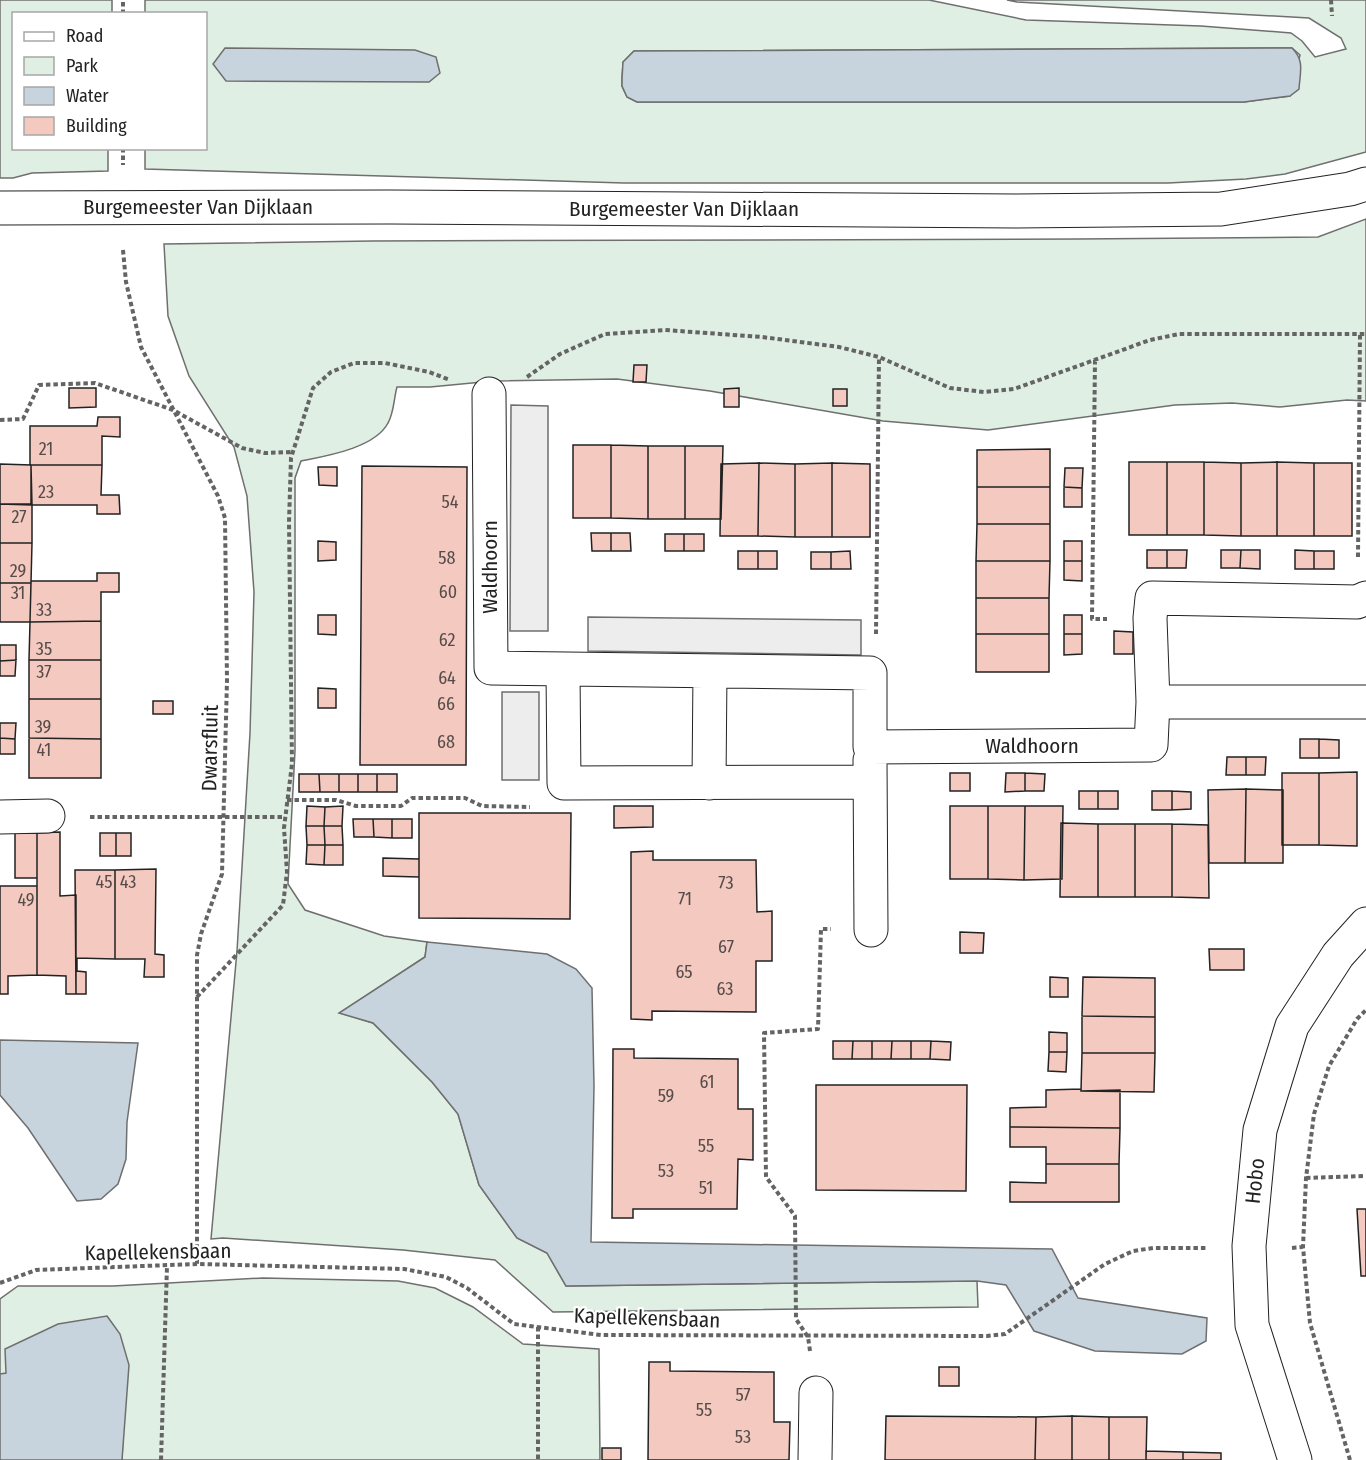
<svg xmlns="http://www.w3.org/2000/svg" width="1366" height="1460" font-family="'Fira Sans Condensed',sans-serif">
  <rect width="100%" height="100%" fill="#fff"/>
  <path fill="#e0efe3" stroke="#6f6f6f" stroke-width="1.5" fill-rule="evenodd" d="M0 0H112V13L14 14V148L108 149V171L32 173 13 178H0Z
    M145 0H929L1026 20 1201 26 1291 33 1302 41 1315 57 1346 49 1341 38 1309 18 1017 2 1007 0H1366V152L1285 174 1246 179 1168 183H624L145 169V149L206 148V14L145 13ZM1292 48 1300 55 1290 96 1244 102H637L627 97 622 86V79L623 62 634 51Z
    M1366 219V401L1347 400 1280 407 1232 403 1175 405 988 430 883 421 710 391 617 379 493 381 430 387H397C394 397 394 413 388 423 375 448 326 456 301 461L295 478V751L288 884 305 910 384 936 427 942 425 957 340 1013 373 1023 432 1082 458 1114 479 1185 517 1238 547 1253 566 1286 977 1281 978 1307 553 1312 495 1260 403 1250 223 1238 211 1239 237 951 250 733 254 592 247 496 234 447 189 376 168 316 164 244 372 241 1077 239 1318 237Z
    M263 1278 398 1281 435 1288 473 1307 523 1344 599 1349 600 1460H122L123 1435 6 1374H0V1299L18 1286H113Z"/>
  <path fill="#ededed" stroke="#6f6f6f" stroke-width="1.5" d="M511 405 548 406V631H510Z
    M588 617 861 620V655L588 651Z
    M502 692H539V780H502Z"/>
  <path fill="#c7d3dd" stroke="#6f6f6f" stroke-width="1.5" d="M225 48 415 50 436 57 440 73 429 82 226 81 213 64Z
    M1292 48C1305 61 1300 72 1299 89L1290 96 1244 102H637L627 97 622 86V79L623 62 634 51Z
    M427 942 547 954 576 969 592 988 594 1086 591 1242 1052 1249 1078 1298 1207 1318 1206 1341 1182 1354 1095 1351 1034 1331 1006 1285 977 1281 566 1286 547 1253 517 1238 479 1185 458 1114 432 1082 373 1023 339 1013 425 957Z
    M0 1040 138 1043 127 1122 126 1159 118 1184 101 1199 77 1201 28 1128 0 1095Z
    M107 1316 120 1334 129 1365 122 1460H0V1374L6 1373 5 1349 58 1324Z"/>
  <path fill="#f3c9c0" stroke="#222" stroke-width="1.5" d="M634 365H647L646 382H633Z
    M69 388H96V407L69 408Z
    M739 388V407H724V389Z
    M833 389H847V406H833Z
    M98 417H120V437L102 436V465H30V426H97Z
    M573 445H611V518H573Z
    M611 445 648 446V519L611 518Z
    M648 446H685V519H648Z
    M685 446H723L721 519H685Z
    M1050 449V487H977V450Z
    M1129 462H1167V535H1129Z
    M1167 462H1204V535H1167Z
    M1204 462 1241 463V536L1204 535Z
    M1277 462V536H1241V463Z
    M1277 462 1314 463V536H1277Z
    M759 463 795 464V537L758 536Z
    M759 463 758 536H720L721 464Z
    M832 463 870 464V537H832Z
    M832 463V537H795V464Z
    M1314 463H1352V536H1314Z
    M0 464 31 465V504H0Z
    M31 465H102L101 495H119L120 514H97V505H32Z
    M362 466 467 467 466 765H360Z
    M318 467H337V486L319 485Z
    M1065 468H1083L1082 488 1064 487Z
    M977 487H1050V524H977Z
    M1064 487 1082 488V507H1064Z
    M0 504 32 505V543H0Z
    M977 524H1050V561H976Z
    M591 533H611V551H592Z
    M611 533H630L631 551H611Z
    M665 534H684V551H665Z
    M684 534H704V551H684Z
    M318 541 336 542V560L318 561Z
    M1064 541H1082V561H1064Z
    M0 543H32L31 583H0Z
    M1147 550H1167V568H1147Z
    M1167 550H1187L1186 568H1167Z
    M1221 550H1241L1240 568H1221Z
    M1241 550H1260V569L1240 568Z
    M1295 550 1314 551V569H1295Z
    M738 551H758V569H738Z
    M758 551H777V569H758Z
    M850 551 851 569H831V552Z
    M1314 551H1334V569H1314Z
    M811 552H831V569H811Z
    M976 561H1050L1049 598H976Z
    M1064 561H1082V581L1064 580Z
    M97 573H119V592H101V621L30 622 31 581H97Z
    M0 583H31L30 622H0Z
    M976 598H1049V634H976Z
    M318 615H336V635L318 634Z
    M1064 615H1082V634H1064Z
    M101 621V660H29L30 622Z
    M1114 631 1133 632V654H1114Z
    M976 634H1049V672H976Z
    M1064 634H1082V654L1064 655Z
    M0 645H16V660L0 661Z
    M16 660 15 676H0V661Z
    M29 660H101V699H29Z
    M318 688 336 689V708H318Z
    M29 699H101V739L29 738Z
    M153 701H173V714H153Z
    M0 723H16L15 739 0 738Z
    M0 738 15 739V754H0Z
    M29 738 101 739V778H29Z
    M1300 739H1319V758H1300Z
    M1319 739 1339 740V758H1319Z
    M1227 757H1246V775H1226Z
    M1246 757H1266L1265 775H1246Z
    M1357 772V846L1319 845V773Z
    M950 773H970V791H950Z
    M1006 773H1025V791L1005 792Z
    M1025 773 1045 774 1044 791H1025Z
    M1282 773H1319V845H1282Z
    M299 774H319L320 792H299Z
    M319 774H339V792H320Z
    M339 774H358V792H339Z
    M358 774H377V792H358Z
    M377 774H397V792H377Z
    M1246 789 1283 790V863H1245Z
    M1246 789 1245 863H1209L1208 790Z
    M1079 791H1098V809H1079Z
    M1098 791H1118V809H1098Z
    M1152 791H1172V810H1152Z
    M1172 791 1191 792V809L1172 810Z
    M307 806 325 807 324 826H306Z
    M343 806 342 826H324L325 807Z
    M614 806H653V827L614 828Z
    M950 806H988V879H950Z
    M988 806H1025L1024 880 988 879Z
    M1025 806H1063L1062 879 1024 880Z
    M419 813H571L570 919 419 918Z
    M353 819H373L374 837H354Z
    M373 819H392V838L374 837Z
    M392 819H412V838H392Z
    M1061 823 1098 824V897H1060Z
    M1098 824H1135V897H1098Z
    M1135 824H1172V897H1135Z
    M1172 824 1208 825 1209 898 1172 897Z
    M306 826H324L325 845H307Z
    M324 826H342L343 845H325Z
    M60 832V896L76 895V994H66V976L37 975V833Z
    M15 833H37V878H15Z
    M100 833H116V856H100Z
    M116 833H131V856H116Z
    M307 845H325L324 865 306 864Z
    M325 845H343V865H324Z
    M653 851V860H756L757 912 772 911V961H756V1012L652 1011V1020L631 1019V852Z
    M383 858 419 859V877L383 876Z
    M156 869 155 954 164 955V977H144L145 959H115V870Z
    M75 870H115V959L77 958V971L86 972V994H76Z
    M0 886H37V975L8 976V994H0Z
    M960 932 984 933 983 953H960Z
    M1209 949H1244V970H1210Z
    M1050 977 1068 978V997H1050Z
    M1083 977 1155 978V1017L1082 1016Z
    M1082 1016 1155 1017V1053H1082Z
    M1049 1032 1067 1033V1052H1049Z
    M833 1041H853L852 1059H833Z
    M853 1041H872V1059H852Z
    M872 1041H892L891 1059H872Z
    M892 1041H911V1059H891Z
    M911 1041H931L930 1059H911Z
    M931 1041 951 1042 950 1060 930 1059Z
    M613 1049H634V1058L738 1059V1109H753V1160L738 1159 737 1209H633V1218H612Z
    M1049 1052H1067L1066 1072 1048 1071Z
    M1082 1053H1155L1154 1092 1081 1091Z
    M816 1085H967L966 1191 816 1190Z
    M1081 1089V1091L1120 1090V1128L1010 1127V1108L1046 1107V1090Z
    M1010 1127 1120 1128 1119 1164H1046V1147H1010Z
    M1046 1164H1119V1202H1010V1182L1046 1183Z
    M1357 1209H1366V1276H1361Z
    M649 1362H670V1371L774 1372V1422H790L789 1460H648Z
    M939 1367H959V1386H939Z
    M886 1416 1036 1417 1035 1460H885Z
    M1072 1416 1109 1417V1460H1072Z
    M1072 1416V1460H1035L1036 1417Z
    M1109 1417H1147L1146 1460H1109Z
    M602 1448H621V1460H602Z
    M1146 1451 1183 1452V1460H1146Z
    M1183 1452 1221 1453V1460H1183Z"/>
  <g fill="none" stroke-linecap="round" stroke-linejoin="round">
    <defs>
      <path id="street" d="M489 394 491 668 870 673V747L1151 745 1153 702H1366
        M563 670 564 783 870 782
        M1153 702 1150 618 1152 598 1357 602 1366 598
        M870 760 871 930
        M709 783 710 671
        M0 817 48 816
        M815 1460 816 1393"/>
      <path id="secondary" d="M0 208 391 207 1016 211 1221 209 1350 189 1366 184
        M1295 1460 1252 1325 1249 1246 1260 1130 1292 1026 1338 955 1366 924"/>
    </defs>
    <use href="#street" stroke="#222" stroke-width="35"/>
    <use href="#secondary" stroke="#222" stroke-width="35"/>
    <path stroke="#646464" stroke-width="4" stroke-dasharray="4.5 3" stroke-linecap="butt" d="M1331 0 1332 16
      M123 14V0
      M123 148V165
      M123 250 126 282 141 347 218 496 225 518 227 680 222 874 201 934 197 955V1264
      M1095 360 1092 619H1107
      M527 377 560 354 605 334 665 330 762 337 839 347 879 357 950 388 984 392 1014 389 1150 340 1179 334H1366
      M0 420 23 419 39 385 95 383 173 410 242 448 265 453 292 452
      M1358 557 1360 334
      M876 634 879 357
      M287 800H336L356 806H401L412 798H465L482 806 530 807
      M90 817H285
      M197 997 283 905 287 872 284 828 292 764 289 522 291 458 313 388 331 372 354 363H385L429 372 450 380
      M1306 1178 1366 1176
      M1292 1248 1303 1247
      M0 1283 36 1270 197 1264 404 1269 446 1277 467 1288 514 1324 601 1335 987 1336 1005 1334 1105 1264 1133 1251 1153 1248H1206
      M538 1327V1460
      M810 1351 808 1337 796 1319 795 1216 766 1177 764 1033 818 1029 821 929H831
      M161 1460 167 1266
      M1350 1460 1310 1323 1303 1247 1306 1178 1314 1114 1329 1066 1357 1019 1366 1010"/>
    <use href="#street" stroke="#fff" stroke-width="33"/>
    <use href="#secondary" stroke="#fff" stroke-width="33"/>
  </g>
  <g text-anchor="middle" stroke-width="4.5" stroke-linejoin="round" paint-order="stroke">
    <g font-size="18" fill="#564c4a">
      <text x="46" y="455">21</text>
      <text x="46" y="498">23</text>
      <text x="450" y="508">54</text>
      <text x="19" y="523">27</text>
      <text x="447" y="564">58</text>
      <text x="18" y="577">29</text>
      <text x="448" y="598">60</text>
      <text x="18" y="599">31</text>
      <text x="44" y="616">33</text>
      <text x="447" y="646">62</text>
      <text x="44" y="655">35</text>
      <text x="44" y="678">37</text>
      <text x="447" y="684">64</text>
      <text x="446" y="710">66</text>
      <text x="43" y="733">39</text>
      <text x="446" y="748">68</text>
      <text x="44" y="756">41</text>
      <text x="104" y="888">45</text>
      <text x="128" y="888">43</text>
      <text x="726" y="889">73</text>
      <text x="685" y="905">71</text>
      <text x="26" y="906">49</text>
      <text x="726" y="953">67</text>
      <text x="684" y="978">65</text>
      <text x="725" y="995">63</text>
      <text x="707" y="1088">61</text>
      <text x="666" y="1102">59</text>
      <text x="706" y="1152">55</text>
      <text x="666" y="1177">53</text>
      <text x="706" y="1194">51</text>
      <text x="743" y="1401">57</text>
      <text x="704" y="1416">55</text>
      <text x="743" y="1443">53</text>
    </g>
    <g font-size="21" fill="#222" stroke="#fff">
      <text x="198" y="214">Burgemeester Van Dijklaan</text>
      <text x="684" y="216">Burgemeester Van Dijklaan</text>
      <text transform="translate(490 567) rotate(-90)" y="7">Waldhoorn</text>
      <text x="1032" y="753">Waldhoorn</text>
      <text transform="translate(210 748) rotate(-89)" y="7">Dwarsfluit</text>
      <text transform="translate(1255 1181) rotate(-84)" y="7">Hobo</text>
      <text transform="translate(158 1252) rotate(-1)" y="7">Kapellekensbaan</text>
      <text transform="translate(647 1318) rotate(2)" y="7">Kapellekensbaan</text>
    </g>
  </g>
  <rect x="12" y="12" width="195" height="138" fill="#ffffff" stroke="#a7a7a7" stroke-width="1.5"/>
  <rect x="24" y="32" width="30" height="9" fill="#ffffff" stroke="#a7a7a7" stroke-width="1.5"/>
  <text x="66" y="42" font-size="18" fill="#222222">Road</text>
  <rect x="24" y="57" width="30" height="18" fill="#e0efe3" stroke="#a7a7a7" stroke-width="1.5"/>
  <text x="66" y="72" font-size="18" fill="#222222">Park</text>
  <rect x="24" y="87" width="30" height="18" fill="#c7d3dd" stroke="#a7a7a7" stroke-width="1.5"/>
  <text x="66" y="102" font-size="18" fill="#222222">Water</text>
  <rect x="24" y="117" width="30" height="18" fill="#f3c9c0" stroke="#a7a7a7" stroke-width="1.5"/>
  <text x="66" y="132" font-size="18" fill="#222222">Building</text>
</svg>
